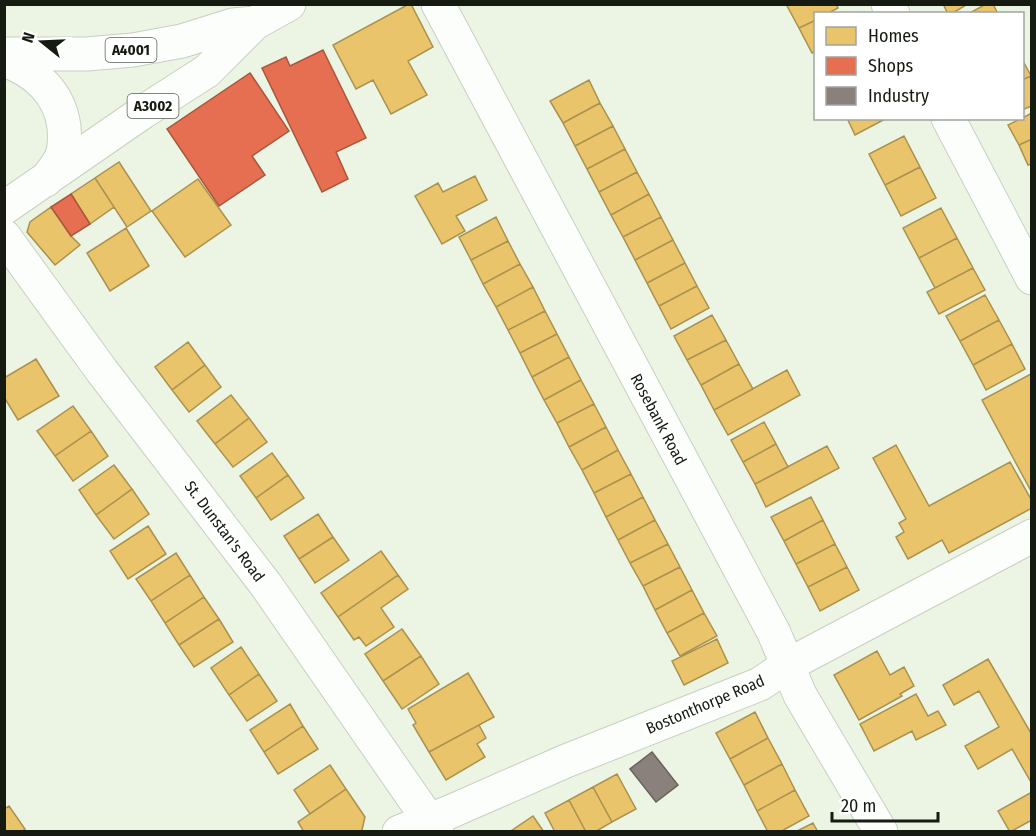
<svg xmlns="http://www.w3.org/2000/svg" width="1036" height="836" font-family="'Fira Sans Condensed',sans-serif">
  <rect width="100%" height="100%" fill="#ecf5e3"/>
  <path fill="#e9c46a" stroke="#a9914f" stroke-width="1.5" d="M409 4H411L433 47 408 61 427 95 391 114 373 80 356 89 333 45Z
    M786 4H836L838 8 827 14H816V20L799 28Z
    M943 4H968L951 14H948Z
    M986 4H993L998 14H968Z
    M816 20V51L812 53 799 28Z
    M1022 59 1031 76 1022 80Z
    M1031 76 1032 106 1022 110V80Z
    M589 80 600 103 563 123 550 101Z
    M600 103 613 126 575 146 563 123Z
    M1032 113V139L1019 145 1008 125Z
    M847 118H887L855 135Z
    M613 126 625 149 587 169 575 146Z
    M904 136 920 167 885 185 869 154Z
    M1032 139V164L1028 165 1019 145Z
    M625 149 637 172 599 192 587 169Z
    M119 162 151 211 127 227 95 178Z
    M920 167 936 198 901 216 885 185Z
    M637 172 649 194 611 215 599 192Z
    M475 176 487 200 456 216 465 231 442 244 415 196 438 183 443 192Z
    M95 178 114 207 90 224 71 194Z
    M198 179 231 225 185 257 152 211Z
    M649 194 661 217 623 237 611 215Z
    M51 207 71 236 80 245 55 265 27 232 30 222Z
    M941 208 957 238 919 258 903 228Z
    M496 217 508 241 471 260 459 237Z
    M661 217 673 240 635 260 623 237Z
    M126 228 149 266 110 291 87 253Z
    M957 238 973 268 935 288 919 258Z
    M673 240 685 263 647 283 635 260Z
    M508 241 520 264 483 284 471 260Z
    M685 263 697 286 659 306 647 283Z
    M520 264 533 287 496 307 483 284Z
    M973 268 985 290 939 314 927 292Z
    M697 286 709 308 671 329 659 306Z
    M533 287 545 311 508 330 496 307Z
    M985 295 999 320 960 341 946 316Z
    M545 311 557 334 520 353 508 330Z
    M712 315 726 340 687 360 674 336Z
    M999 320 1012 344 973 365 960 341Z
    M557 334 569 357 532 377 520 353Z
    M726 340 739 364 701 385 687 360Z
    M188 342 205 365 172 390 155 367Z
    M1012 344 1025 369 986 390 973 365Z
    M569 357 581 380 544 400 532 377Z
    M36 359 59 396 18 420 4 397V378Z
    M739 364 753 389 714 410 701 385Z
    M205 365 221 387 189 412 172 390Z
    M787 370 800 395 728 435 714 410Z
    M1031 374H1032V493L982 400Z
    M581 380 594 404 557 423 544 400Z
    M231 395 249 418 215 444 197 421Z
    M594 404 606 427 569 447 557 423Z
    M73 406 91 431 55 456 37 431Z
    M249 418 267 442 233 467 215 444Z
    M764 422 776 444 743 462 731 440Z
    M606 427 618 450 582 470 569 447Z
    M91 431 108 456 73 481 55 456Z
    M776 444 788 467 755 484 743 462Z
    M896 445 929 506 1010 462 1032 501V508L949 553 942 540 908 559 896 537 904 532 899 523 906 519 873 458Z
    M827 446 839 468 766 507 755 484Z
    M618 450 631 474 594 493 582 470Z
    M272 453 288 475 256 498 240 476Z
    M114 465 132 489 96 515 79 490Z
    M631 474 643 497 606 517 594 493Z
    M288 475 304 498 271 520 256 498Z
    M132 489 149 514 114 539 96 515Z
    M643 497 655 520 618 540 606 517Z
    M811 497 823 520 784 541 771 517Z
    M318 514 333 537 299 559 284 536Z
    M655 520 668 544 630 563 618 540Z
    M823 520 835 544 796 564 784 541Z
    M148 526 166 554 128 579 110 551Z
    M333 537 349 560 315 583 299 559Z
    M668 544 680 567 643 586 630 563Z
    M835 544 847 567 808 587 796 564Z
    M381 551 398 575 338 617 321 593Z
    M176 553 190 575 151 601 136 579Z
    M680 567 692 590 655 610 643 586Z
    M847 567 859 590 820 611 808 587Z
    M190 575 204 597 165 623 151 601Z
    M398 575 408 589 381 608 394 627 366 646 359 637 354 640 338 617Z
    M692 590 704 613 667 633 655 610Z
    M204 597 219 619 179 645 165 623Z
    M704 613 717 636 680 656 667 633Z
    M219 619 233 642 194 667 179 645Z
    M402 629 421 656 383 681 365 654Z
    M717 639 728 663 684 685 672 661Z
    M241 647 259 674 229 695 211 668Z
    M877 651 890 675 904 667 914 686 900 694 902 696 859 720 834 675Z
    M421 656 439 684 402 709 383 681Z
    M988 659 1032 735V784L1012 749 978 769 965 746 999 727 979 691 954 705 943 685Z
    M468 673 494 717 429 752 413 725 416 723 408 709Z
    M259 674 277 701 247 721 229 695Z
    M916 694 928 716 938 711 946 725 916 740 912 731 874 751 860 724Z
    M290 704 303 726 264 752 250 730Z
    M755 712 768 738 730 759 716 733Z
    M479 725 486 738 477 744 485 757 446 780 429 752Z
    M303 726 318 749 278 774 264 752Z
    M768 738 782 764 744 785 730 759Z
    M782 764 795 790 757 811 744 785Z
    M330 765 346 789 310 814 294 790Z
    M617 774 636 809 612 822 593 787Z
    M593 787 612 822 595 832H586L569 800Z
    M346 789 365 817 362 830 359 832H304L298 822Z
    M795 790 809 816 780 832H768L757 811Z
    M1032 792V820L1010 832 998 811Z
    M569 800 586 832H555L545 813Z
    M9 806 25 829 21 832H4V809Z
    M533 816 544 832H511V831Z
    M813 823 818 832H795Z"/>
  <path fill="#e76f51" stroke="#a8563e" stroke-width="1.5" d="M323 50 366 138 336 152 348 179 322 192 262 68 286 57 290 66Z
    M250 73 289 131 252 156 265 175 219 206 167 129Z
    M71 194 90 224 71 236 51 207Z"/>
  <path fill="#8a817c" stroke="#67625c" stroke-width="1.5" d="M652 752 678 785 656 802 630 769Z"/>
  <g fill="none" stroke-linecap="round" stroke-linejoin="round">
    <defs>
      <path id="minor" d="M438 4 774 633 800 695 881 832
        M888 4 893 14
        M948 118 1032 278
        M4 236 102 371 266 585 437 832
        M399 832 452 811 566 761 760 684 788 665 1032 536"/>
      <path id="major" d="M4 54H87L133 50 182 41 233 25 255 23
        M4 60C35 71 60 93 64 127 65 139 65 150 60 160 56 167 51 173 46 180
        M4 208 143 112 207 71 255 23 289 4"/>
    </defs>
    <use href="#minor" stroke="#c9cfc2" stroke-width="35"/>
    <use href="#major" stroke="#c9cfc2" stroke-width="35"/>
    <use href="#minor" stroke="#fcfefb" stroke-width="33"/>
    <use href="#major" stroke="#fcfefb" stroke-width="33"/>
  </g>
  <g text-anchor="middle" stroke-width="6" stroke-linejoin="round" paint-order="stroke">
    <g fill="#fff" stroke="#5b5f58" stroke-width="1.5">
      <rect x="105.5" y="38" width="51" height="24" rx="4.5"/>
      <rect x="127.5" y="94" width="51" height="24" rx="4.5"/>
    </g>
    <g font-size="15" font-weight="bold" fill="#151b10">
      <text x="131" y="55">A4001</text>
      <text x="153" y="111">A3002</text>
    </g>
    <g font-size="16" fill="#151b10" stroke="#fff">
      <text transform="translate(659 419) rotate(62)" y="6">Rosebank Road</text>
      <text transform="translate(225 531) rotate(53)" y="6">St. Dunstan's Road</text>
      <text transform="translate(705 704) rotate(-23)" y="6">Bostonthorpe Road</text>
    </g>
  </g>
  <rect width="1036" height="836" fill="none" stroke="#151b10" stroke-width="12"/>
  <rect x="814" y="12" width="210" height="108" fill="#ffffff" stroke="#a1a49f" stroke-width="1.5"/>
  <rect x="826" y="27" width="30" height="18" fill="#e9c46a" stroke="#a1a49f" stroke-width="1.5"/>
  <text x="868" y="42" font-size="18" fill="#151b10">Homes</text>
  <rect x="826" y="57" width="30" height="18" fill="#e76f51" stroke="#a1a49f" stroke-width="1.5"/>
  <text x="868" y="72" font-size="18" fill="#151b10">Shops</text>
  <rect x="826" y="87" width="30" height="18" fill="#8a817c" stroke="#a1a49f" stroke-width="1.5"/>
  <text x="868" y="102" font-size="18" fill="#151b10">Industry</text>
  <g transform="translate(42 42) rotate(288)" stroke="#ffffff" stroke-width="4.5" paint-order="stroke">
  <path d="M0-4.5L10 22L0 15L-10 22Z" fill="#151b10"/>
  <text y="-9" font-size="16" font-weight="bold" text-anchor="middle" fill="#151b10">N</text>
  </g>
  <path d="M832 812v9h106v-9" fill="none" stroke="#151b10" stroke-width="3"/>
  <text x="841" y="812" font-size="18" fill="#151b10" stroke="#ffffff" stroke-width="4.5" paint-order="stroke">20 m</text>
</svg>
